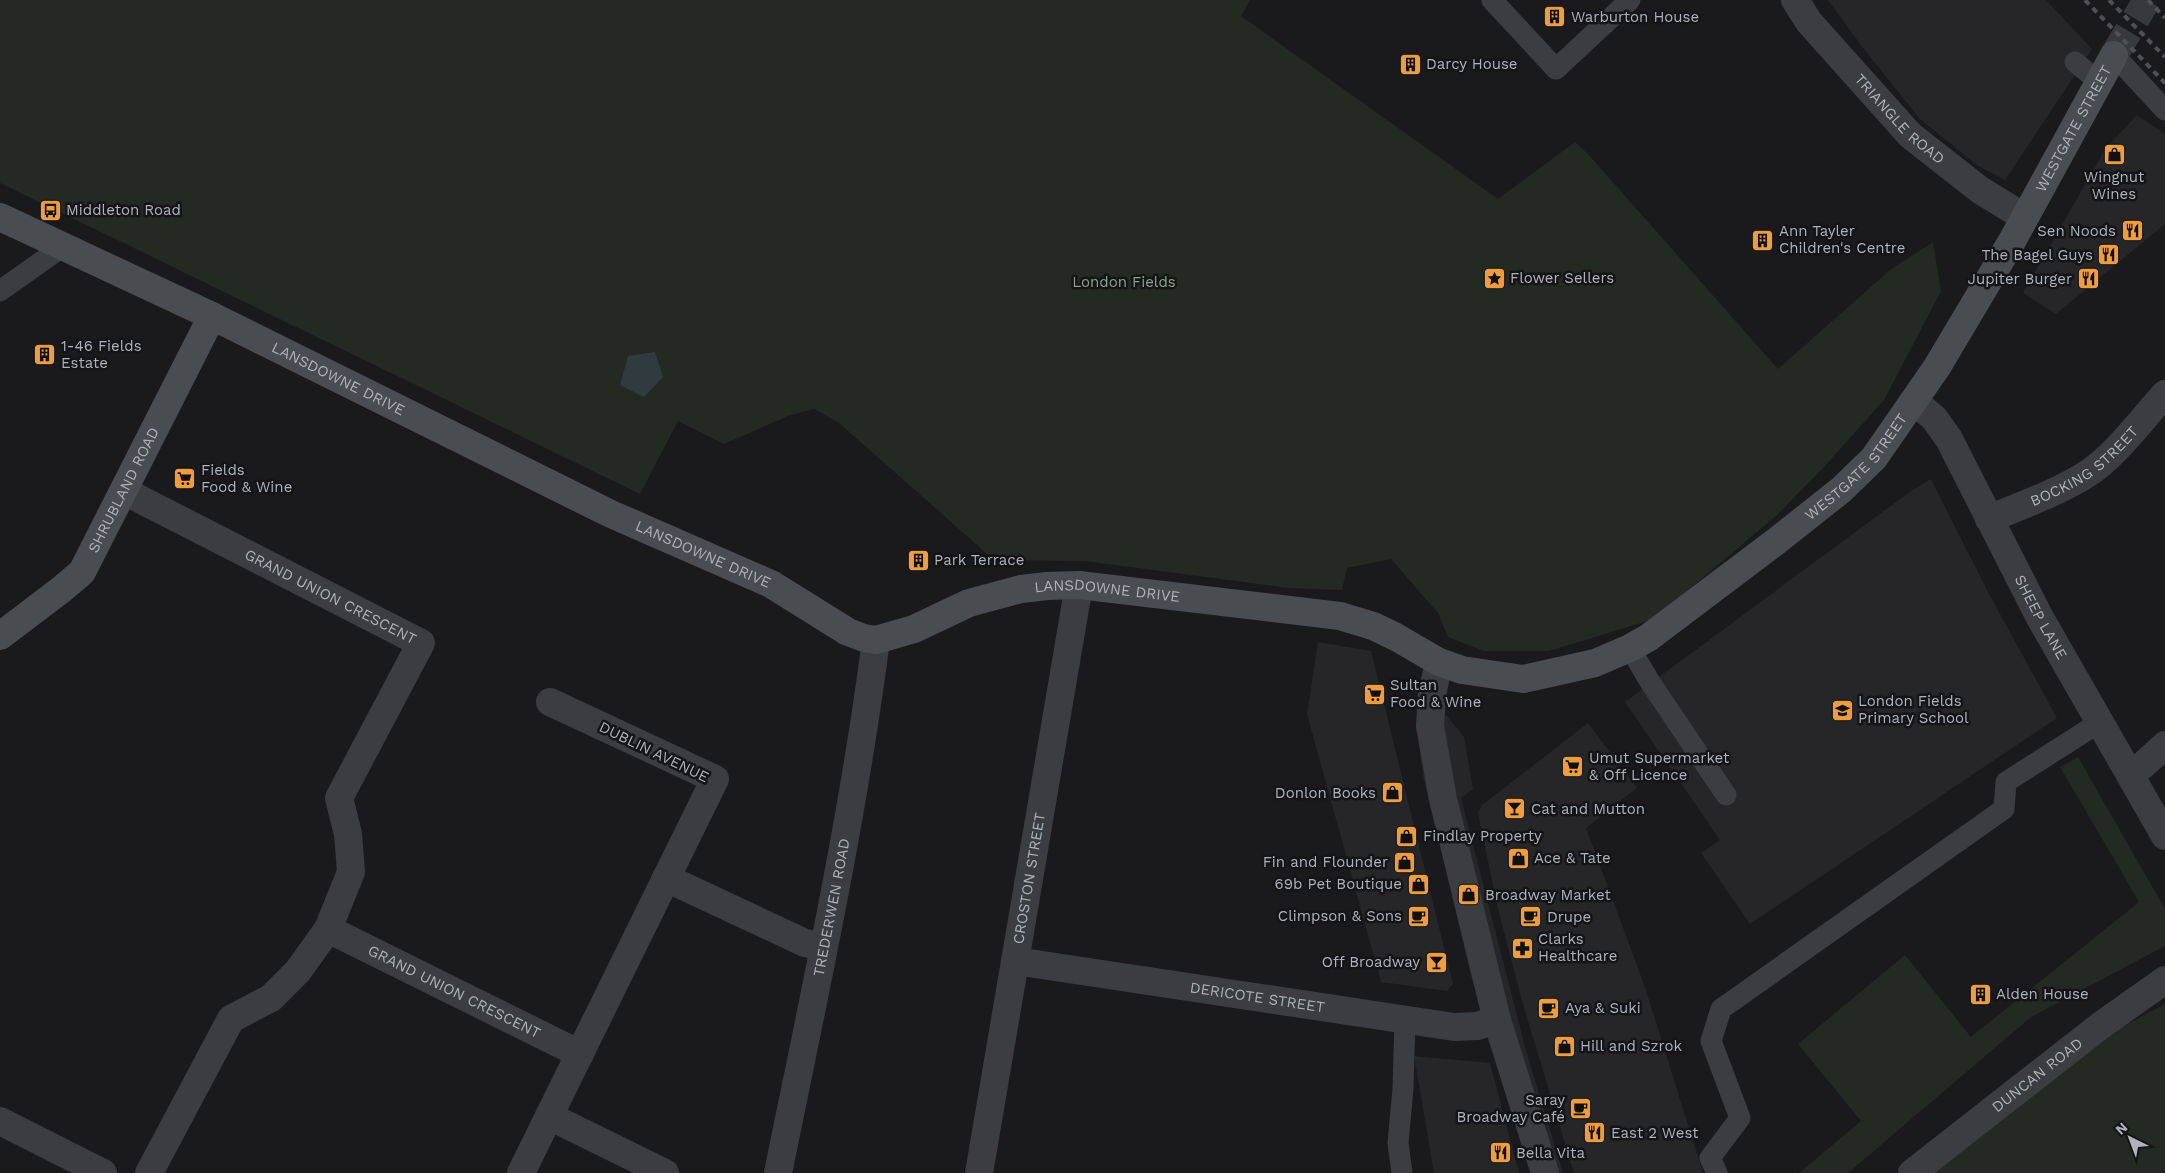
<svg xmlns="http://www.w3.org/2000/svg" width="2165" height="1173" font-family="'Work Sans',sans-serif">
  <rect width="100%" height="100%" fill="#1a1a1c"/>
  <path fill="#262629" d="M1828 0H2046L2092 49 2005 180 1978 166 1920 119 1863 48Z
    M2137 115 2165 134V224L2056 314 2023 293 2106 148Z
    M1931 479 1988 592 2057 718 1750 924 1701 853 1720 840 1625 702 1911 491Z
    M1318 642 1371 651 1453 984 1447 991 1381 982 1307 714Z
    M1446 715 1464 737 1473 789 1461 798 1525 1047 1563 1173H1533L1506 1079 1471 976 1423 776 1416 721Z
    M1588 723 1637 788 1586 828 1645 987 1703 1173H1574L1522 1001 1498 909 1478 813 1482 805Z
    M1414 1056 1490 1063 1519 1173H1434Z"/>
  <path fill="#222a22" d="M0 0H1250L1241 16 1498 199 1575 142 1588 154 1778 369 1890 270 1933 242 1941 291 1884 400 1824 467 1776 516 1654 619 1549 651H1484L1448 637 1438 613 1391 559 1347 568 1342 590 1288 588 1085 561 994 560 838 422 814 409 788 416 724 444 678 421 640 494 0 183Z
    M2078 757 2165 909V946L2031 1017 1848 1173H1799L1861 1121 1798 1044 1905 955 1971 1037 2139 902 2060 767Z
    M2165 1004V1170L2162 1173H1930L2116 1030Z"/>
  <path fill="#303b40" d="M655 352 663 377 644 397 620 385 628 356Z"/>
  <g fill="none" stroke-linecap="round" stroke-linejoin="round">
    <path stroke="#37393c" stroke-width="28" stroke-dasharray="28 14" stroke-linecap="butt" d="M2114 55 2147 0"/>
    <path stroke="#3b3d41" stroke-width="21" d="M1492 0 1556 69 1630 0
      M2114 55 2165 110
      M2075 62 2099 82
      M0 291 62 247
      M1630 648 1650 682 1726 795
      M1402 1173 1398 1143 1403 1089 1405 1020
      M1717 1173 1710 1158 1740 1118 1711 1041 1721 1009 2004 809 2006 782 2100 722"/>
    <g stroke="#3b3d41" stroke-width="28">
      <path id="s1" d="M1795 0 1809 22 1910 135 1980 190 2024 217"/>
      <path id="s2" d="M1915 402 1934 418 1949 439 2039 616 2165 836"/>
      <path id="s3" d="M124 491 421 643 339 798 348 834 351 872 328 929 298 971 271 998 231 1019 149 1173"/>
      <path id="s4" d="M1989 519C2022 505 2057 493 2087 474 2116 455 2142 419 2165 394"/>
      <path d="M1439 662 1432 695 1430 726 1443 799 1497 1020 1545 1173"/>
      <path d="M2132 775 2165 745"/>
      <path d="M666 878 805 943 823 947"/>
      <path id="s5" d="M328 929 580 1054"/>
      <path id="s6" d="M1016 961 1454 1027 1477 1026 1497 1020"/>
      <path d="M549 1116 665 1173"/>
      <path d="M0 1121 103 1173"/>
      <path d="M521 1173 715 779 550 702"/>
      <path id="s7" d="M778 1173C814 996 853 819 876 640"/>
      <path id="s8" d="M979 1173 1079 585"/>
      <path id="s9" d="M1912 1173 2100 1026 2165 980"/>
    </g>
    <g stroke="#494c51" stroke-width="28">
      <path id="s10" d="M0 217 212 316 611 514 771 584 848 632 864 638 876 640 914 629 969 603 1021 589 1047 586 1079 585 1340 616 1373 626 1396 637 1439 662 1462 670 1523 679 1595 663 1630 648 1648 638 1774 543 1841 490 1874 458 1937 367 2012 241 2114 55"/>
      <path id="s11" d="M0 636 62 589 82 572 212 316"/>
    </g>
    <path stroke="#4e5156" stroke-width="4" stroke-dasharray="6 5" stroke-linecap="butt" d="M2085 0 2165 83
      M2109 0 2165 57
      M2148 0 2165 18"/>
  </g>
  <defs>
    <symbol id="building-square" viewBox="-11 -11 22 22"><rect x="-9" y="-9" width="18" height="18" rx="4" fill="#ef9d3f" stroke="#151517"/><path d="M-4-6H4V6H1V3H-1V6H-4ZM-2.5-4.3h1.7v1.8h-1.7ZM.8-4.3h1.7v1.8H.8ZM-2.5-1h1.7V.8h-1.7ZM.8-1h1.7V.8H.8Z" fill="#111"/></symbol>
    <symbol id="shop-square" viewBox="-11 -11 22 22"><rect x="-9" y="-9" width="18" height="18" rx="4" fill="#ef9d3f" stroke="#151517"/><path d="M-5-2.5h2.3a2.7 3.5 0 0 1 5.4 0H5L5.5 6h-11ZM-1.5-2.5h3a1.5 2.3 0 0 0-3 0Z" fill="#111"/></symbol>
    <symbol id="bus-square" viewBox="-11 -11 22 22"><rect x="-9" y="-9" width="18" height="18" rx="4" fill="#ef9d3f" stroke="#151517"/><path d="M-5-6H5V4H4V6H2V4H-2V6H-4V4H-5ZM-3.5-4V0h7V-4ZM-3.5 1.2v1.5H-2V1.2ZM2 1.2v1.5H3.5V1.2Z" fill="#111"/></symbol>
    <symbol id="restaurant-square" viewBox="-11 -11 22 22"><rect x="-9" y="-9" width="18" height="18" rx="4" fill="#ef9d3f" stroke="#151517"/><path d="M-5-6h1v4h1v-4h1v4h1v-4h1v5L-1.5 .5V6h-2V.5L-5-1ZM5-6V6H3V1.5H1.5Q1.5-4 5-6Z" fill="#111"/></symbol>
    <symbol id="sight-square" viewBox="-11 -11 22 22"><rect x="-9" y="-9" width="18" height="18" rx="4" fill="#ef9d3f" stroke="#151517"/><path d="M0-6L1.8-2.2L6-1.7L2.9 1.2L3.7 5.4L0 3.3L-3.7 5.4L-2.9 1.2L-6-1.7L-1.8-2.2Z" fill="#111"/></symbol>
    <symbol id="supermarket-square" viewBox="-11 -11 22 22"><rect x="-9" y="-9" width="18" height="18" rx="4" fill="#ef9d3f" stroke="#151517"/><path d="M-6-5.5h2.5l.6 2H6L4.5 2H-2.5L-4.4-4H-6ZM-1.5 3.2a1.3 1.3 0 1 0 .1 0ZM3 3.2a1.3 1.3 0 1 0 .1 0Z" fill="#111"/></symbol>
    <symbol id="school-square" viewBox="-11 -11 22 22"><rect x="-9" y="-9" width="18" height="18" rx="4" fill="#ef9d3f" stroke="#151517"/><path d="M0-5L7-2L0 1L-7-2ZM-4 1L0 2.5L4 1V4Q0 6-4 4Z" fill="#111"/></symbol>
    <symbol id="bar-square" viewBox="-11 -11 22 22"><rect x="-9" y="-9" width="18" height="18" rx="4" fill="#ef9d3f" stroke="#151517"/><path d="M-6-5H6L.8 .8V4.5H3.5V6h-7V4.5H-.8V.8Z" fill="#111"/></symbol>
    <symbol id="cafe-square" viewBox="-11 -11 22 22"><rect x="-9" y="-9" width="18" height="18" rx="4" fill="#ef9d3f" stroke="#151517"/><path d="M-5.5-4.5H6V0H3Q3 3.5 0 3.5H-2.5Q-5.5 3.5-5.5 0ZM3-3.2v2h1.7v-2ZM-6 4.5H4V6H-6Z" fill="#111"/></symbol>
    <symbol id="pharmacy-square" viewBox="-11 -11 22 22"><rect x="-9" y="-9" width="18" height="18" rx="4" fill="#ef9d3f" stroke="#151517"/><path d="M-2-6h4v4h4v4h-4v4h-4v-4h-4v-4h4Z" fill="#111"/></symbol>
  </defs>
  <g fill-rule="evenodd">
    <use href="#building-square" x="1542" y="4" width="25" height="25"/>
    <use href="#building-square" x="1398" y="52" width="25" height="25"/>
    <use href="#shop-square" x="2102" y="142" width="25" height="25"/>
    <use href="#bus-square" x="38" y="198" width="25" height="25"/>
    <use href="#restaurant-square" x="2120" y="218" width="25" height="25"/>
    <use href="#building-square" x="1750" y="228" width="25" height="25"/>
    <use href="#restaurant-square" x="2096" y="242" width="25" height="25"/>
    <use href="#sight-square" x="1482" y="266" width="25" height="25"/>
    <use href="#restaurant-square" x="2076" y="266" width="25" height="25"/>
    <use href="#building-square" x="32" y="342" width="25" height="25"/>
    <use href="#supermarket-square" x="172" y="466" width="25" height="25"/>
    <use href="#building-square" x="906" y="548" width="25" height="25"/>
    <use href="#supermarket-square" x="1362" y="682" width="25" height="25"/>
    <use href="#school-square" x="1830" y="698" width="25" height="25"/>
    <use href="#supermarket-square" x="1560" y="754" width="25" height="25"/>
    <use href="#shop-square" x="1380" y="780" width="25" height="25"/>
    <use href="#bar-square" x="1502" y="796" width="25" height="25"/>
    <use href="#shop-square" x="1394" y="824" width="25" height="25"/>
    <use href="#shop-square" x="1506" y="846" width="25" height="25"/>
    <use href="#shop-square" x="1392" y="850" width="25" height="25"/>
    <use href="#shop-square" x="1406" y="872" width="25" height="25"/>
    <use href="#shop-square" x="1456" y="882" width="25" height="25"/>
    <use href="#cafe-square" x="1406" y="904" width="25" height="25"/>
    <use href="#cafe-square" x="1518" y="904" width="25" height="25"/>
    <use href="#pharmacy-square" x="1510" y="936" width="25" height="25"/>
    <use href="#bar-square" x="1424" y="950" width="25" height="25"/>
    <use href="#building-square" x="1968" y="982" width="25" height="25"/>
    <use href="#cafe-square" x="1536" y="996" width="25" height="25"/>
    <use href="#shop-square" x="1552" y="1034" width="25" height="25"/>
    <use href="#cafe-square" x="1568" y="1096" width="25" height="25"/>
    <use href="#restaurant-square" x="1582" y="1120" width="25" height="25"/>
    <use href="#restaurant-square" x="1488" y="1140" width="25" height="25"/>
  </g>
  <g text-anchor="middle" stroke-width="5" stroke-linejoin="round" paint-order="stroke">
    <g font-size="15" fill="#adb3bb" stroke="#151517" text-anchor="start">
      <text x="1571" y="22">Warburton House</text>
      <text x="1426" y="69">Darcy House</text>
      <text x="2114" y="182" text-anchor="middle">Wingnut<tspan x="2114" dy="17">Wines</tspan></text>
      <text x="66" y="215">Middleton Road</text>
      <text x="1779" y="236">Ann Tayler<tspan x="1779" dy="17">Children's Centre</tspan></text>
      <text x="2116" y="236" text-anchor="end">Sen Noods</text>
      <text x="2093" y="260" text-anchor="end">The Bagel Guys</text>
      <text x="1510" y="283">Flower Sellers</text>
      <text x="2072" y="284" text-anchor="end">Jupiter Burger</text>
      <text x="61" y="351">1-46 Fields<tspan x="61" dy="17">Estate</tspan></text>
      <text x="201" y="475">Fields<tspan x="201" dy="17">Food &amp; Wine</tspan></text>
      <text x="934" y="565">Park Terrace</text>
      <text x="1390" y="690">Sultan<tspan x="1390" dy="17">Food &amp; Wine</tspan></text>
      <text x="1858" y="706">London Fields<tspan x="1858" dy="17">Primary School</tspan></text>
      <text x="1589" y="763">Umut Supermarket<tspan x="1589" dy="17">&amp; Off Licence</tspan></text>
      <text x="1376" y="798" text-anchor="end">Donlon Books</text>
      <text x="1531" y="814">Cat and Mutton</text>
      <text x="1423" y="841">Findlay Property</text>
      <text x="1534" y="863">Ace &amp; Tate</text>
      <text x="1388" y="867" text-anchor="end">Fin and Flounder</text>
      <text x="1402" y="889" text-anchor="end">69b Pet Boutique</text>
      <text x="1485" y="900">Broadway Market</text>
      <text x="1402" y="921" text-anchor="end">Climpson &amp; Sons</text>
      <text x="1547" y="922">Drupe</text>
      <text x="1538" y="944">Clarks<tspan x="1538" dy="17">Healthcare</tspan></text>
      <text x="1420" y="967" text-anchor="end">Off Broadway</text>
      <text x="1996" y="999">Alden House</text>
      <text x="1565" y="1013">Aya &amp; Suki</text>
      <text x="1580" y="1051">Hill and Szrok</text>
      <text x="1565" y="1105" text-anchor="end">Saray<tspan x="1565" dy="17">Broadway Café</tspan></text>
      <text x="1611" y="1138">East 2 West</text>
      <text x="1516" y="1158">Bella Vita</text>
    </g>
    <g font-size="15" fill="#adb3bb" stroke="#151517">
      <text dy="5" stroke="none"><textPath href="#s1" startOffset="159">TRIANGLE ROAD</textPath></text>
      <text dy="5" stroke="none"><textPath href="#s10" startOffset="2452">WESTGATE STREET</textPath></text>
      <text dy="5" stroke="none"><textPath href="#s10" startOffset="375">LANSDOWNE DRIVE</textPath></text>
      <text dy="5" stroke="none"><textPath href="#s4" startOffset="110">BOCKING STREET</textPath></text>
      <text dy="5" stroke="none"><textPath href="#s10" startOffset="2048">WESTGATE STREET</textPath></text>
      <text dy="5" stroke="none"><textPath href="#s11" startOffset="196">SHRUBLAND ROAD</textPath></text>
      <text dy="5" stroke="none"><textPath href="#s10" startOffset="780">LANSDOWNE DRIVE</textPath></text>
      <text dy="5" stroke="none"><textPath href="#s10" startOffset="1215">LANSDOWNE DRIVE</textPath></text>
      <text dy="5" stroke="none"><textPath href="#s3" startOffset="232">GRAND UNION CRESCENT</textPath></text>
      <text dy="5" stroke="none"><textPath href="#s2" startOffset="251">SHEEP LANE</textPath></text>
      <text transform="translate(654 752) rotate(26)" y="5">DUBLIN AVENUE</text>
      <text dy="5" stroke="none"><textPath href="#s8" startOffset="299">CROSTON STREET</textPath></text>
      <text dy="5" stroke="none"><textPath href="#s7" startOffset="271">TREDERWEN ROAD</textPath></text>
      <text dy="5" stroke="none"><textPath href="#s5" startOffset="141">GRAND UNION CRESCENT</textPath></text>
      <text dy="5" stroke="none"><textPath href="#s6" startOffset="244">DERICOTE STREET</textPath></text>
      <text dy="5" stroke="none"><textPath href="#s9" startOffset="159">DUNCAN ROAD</textPath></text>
    </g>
    <g font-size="15" fill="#87a684" stroke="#151517">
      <text x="1124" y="287">London Fields</text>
    </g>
  </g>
  <g transform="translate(2130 1138) rotate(318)" stroke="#151517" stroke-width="4" paint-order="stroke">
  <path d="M0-4L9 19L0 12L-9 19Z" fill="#adb3bb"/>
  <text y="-8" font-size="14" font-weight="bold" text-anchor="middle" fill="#adb3bb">N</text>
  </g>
</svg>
